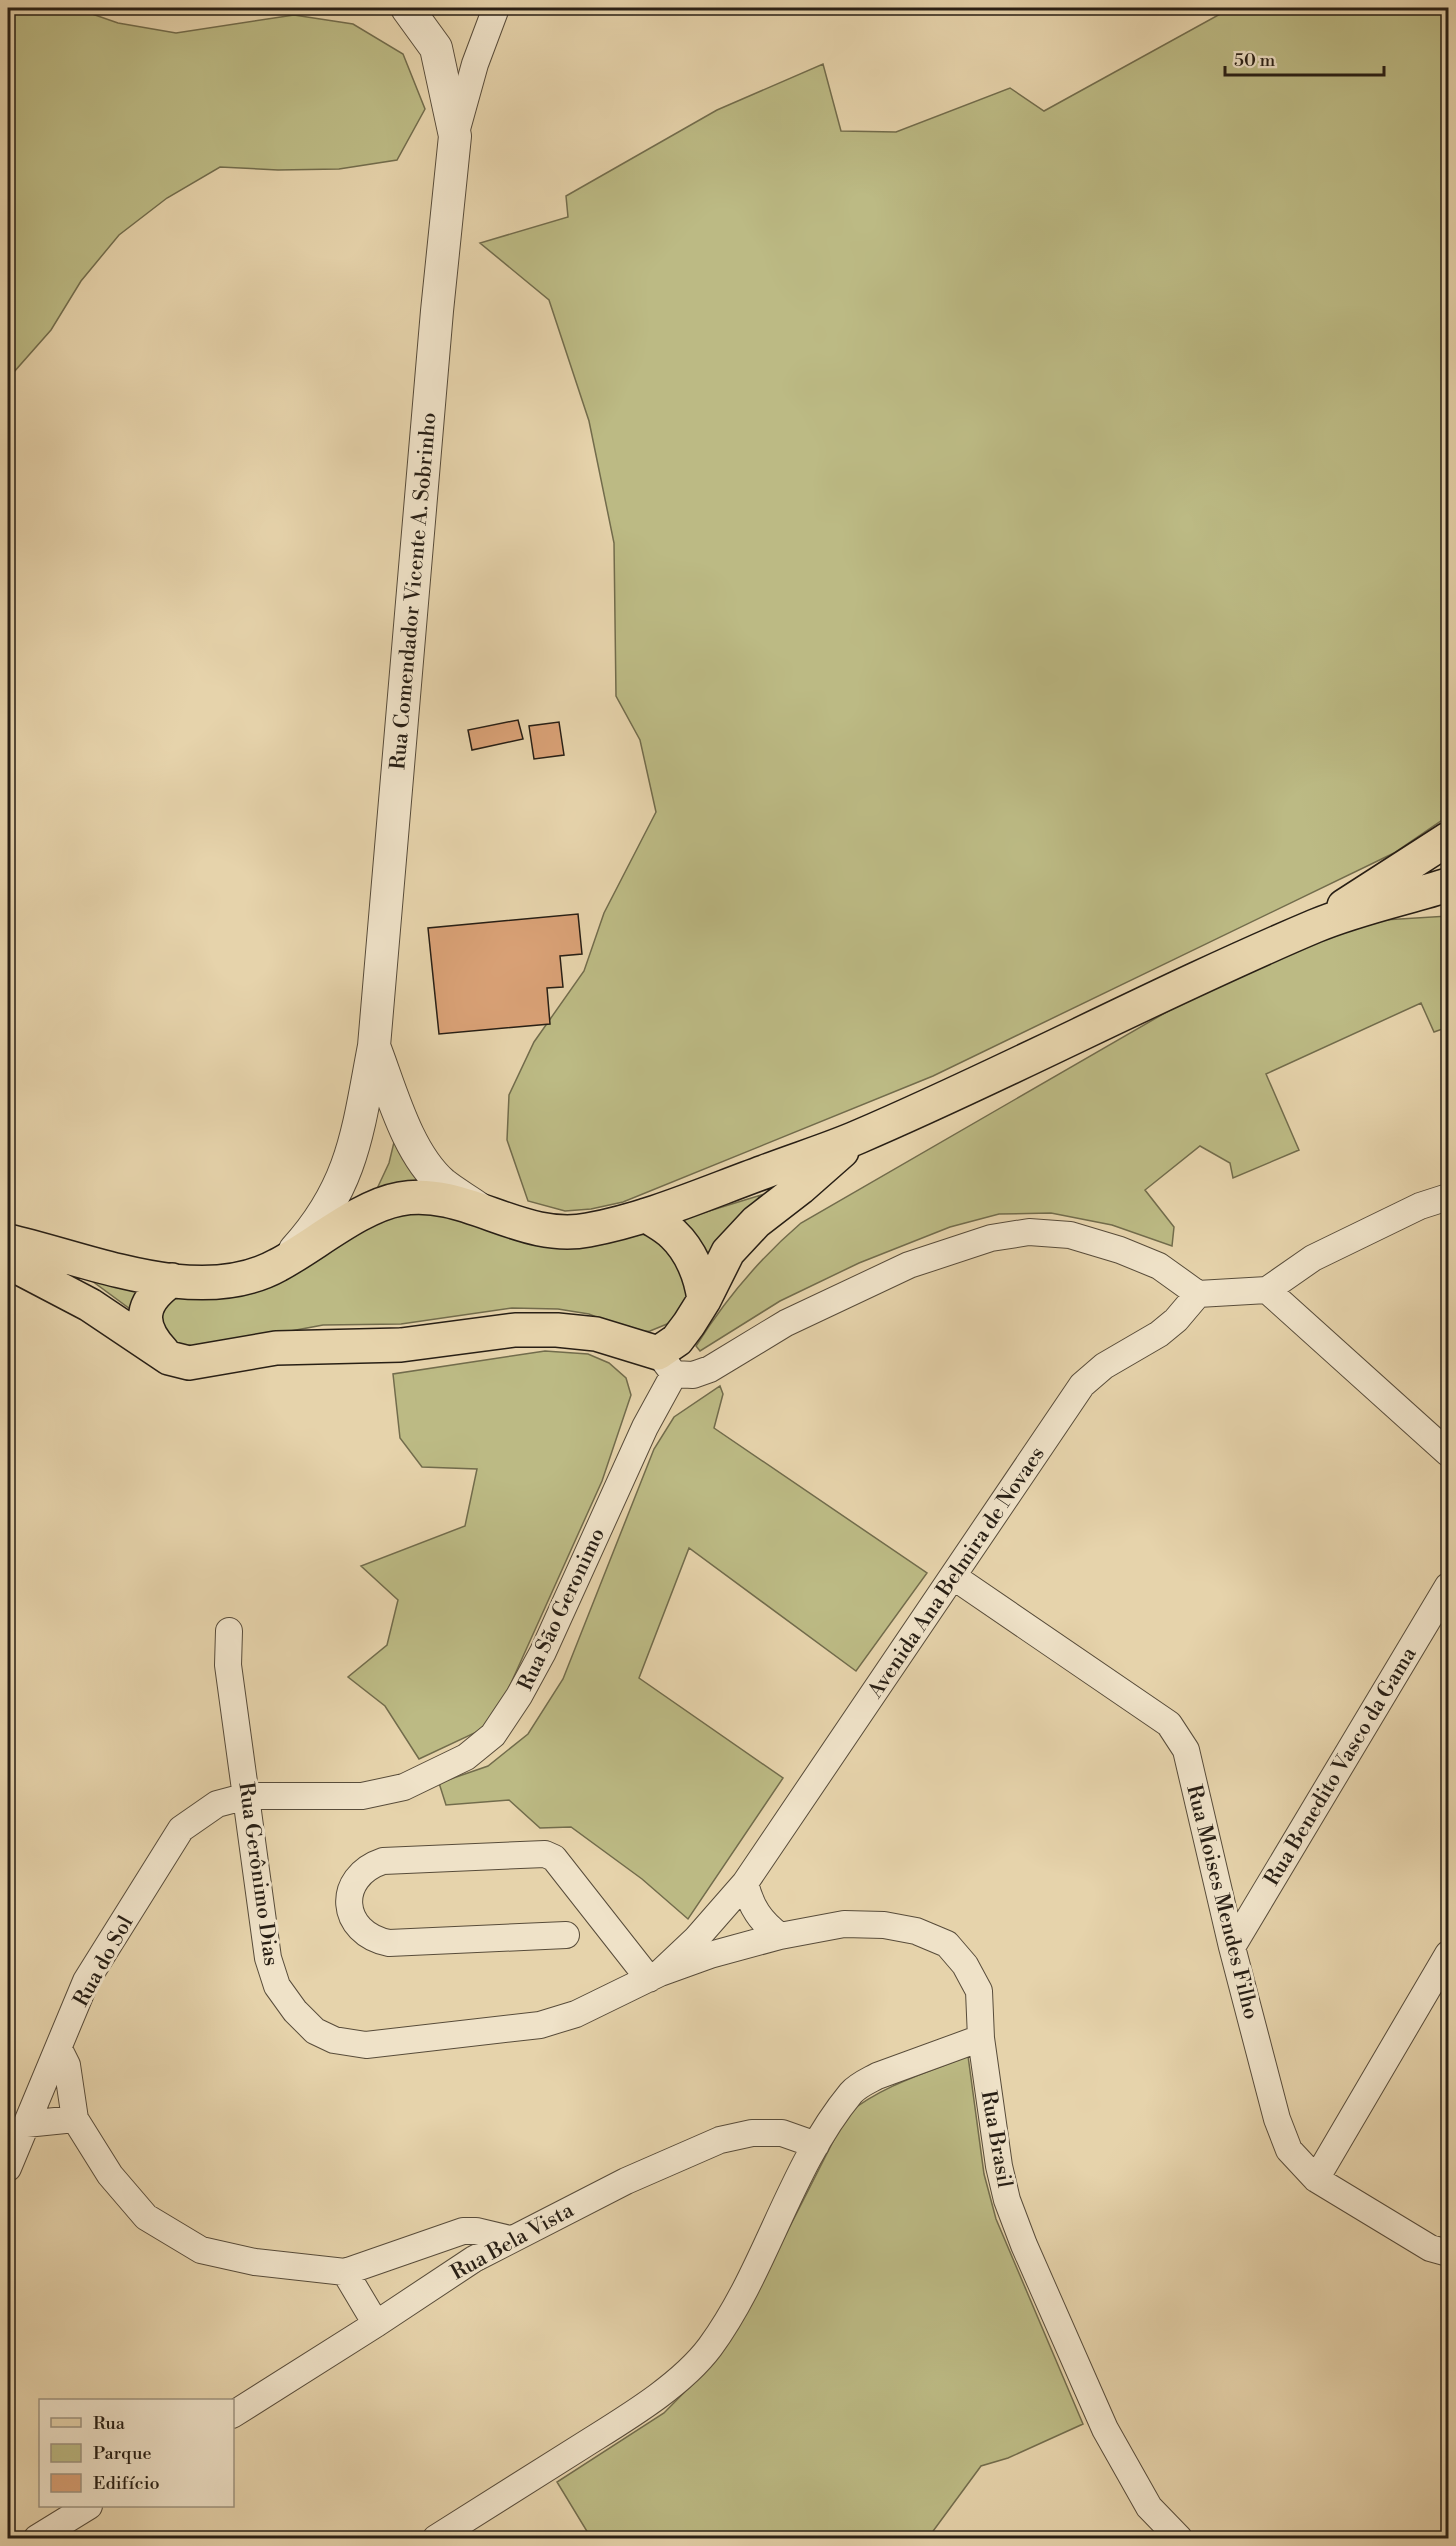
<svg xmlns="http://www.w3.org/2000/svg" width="1456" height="2546" font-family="'Libre Bodoni',serif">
  <rect width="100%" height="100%" fill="#e6d3ab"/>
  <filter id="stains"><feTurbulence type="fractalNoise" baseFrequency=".00333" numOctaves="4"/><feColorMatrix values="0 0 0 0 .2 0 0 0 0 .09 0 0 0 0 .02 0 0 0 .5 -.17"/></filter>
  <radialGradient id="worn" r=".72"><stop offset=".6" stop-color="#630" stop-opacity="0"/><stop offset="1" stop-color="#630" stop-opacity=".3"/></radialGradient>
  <path fill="#bcba84" stroke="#726c4c" stroke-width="1.5" d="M8 8H75L118 23 176 33 294 15 353 24 403 54 425 109 397 160 339 169 278 170 220 167 167 198 119 235 81 281 51 330 13 373 8 375Z
    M1231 8H1448V816L1394 853 933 1076 623 1202 591 1209 565 1211 528 1201 507 1140 509 1095 534 1042 584 971 604 913 656 812 640 740 616 696 614 543 589 421 549 300 480 243 568 217 566 196 717 110 823 64 841 131 896 132 1010 88 1044 111Z
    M1448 916V1027L1434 1032 1421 1003 1266 1074 1299 1150 1233 1178 1230 1163 1200 1146 1145 1190 1174 1227 1172 1246 1112 1225 1051 1213 999 1214 950 1227 859 1263 780 1301 700 1351 696 1346C725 1300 759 1259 801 1223L1319 924Z
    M395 1138 429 1186 375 1193 389 1163Z
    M761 1195 745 1213 709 1274 670 1223Z
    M409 1209 648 1235 668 1244 688 1293 682 1310 667 1324 650 1331 633 1332 589 1314 558 1309 512 1308 401 1324 323 1325 189 1350 178 1348 158 1330 163 1303 368 1221Z
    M77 1270 147 1289 137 1314Z
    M545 1351 588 1354 609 1363 626 1378 631 1395 602 1481 498 1712 481 1730 419 1759 385 1706 348 1677 387 1645 398 1600 361 1566 465 1526 477 1469 422 1467 400 1438 393 1374Z
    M720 1386 723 1394 714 1428 927 1573 856 1671 689 1548 639 1678 783 1778 688 1919 642 1879 571 1827 540 1828 509 1800 446 1805 439 1783 488 1766 528 1734 563 1679 654 1449 674 1417Z
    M968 2056 984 2174 996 2219 1083 2424 1008 2458 981 2466 928 2538H591L557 2482 664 2413 714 2362 749 2307 847 2114C883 2085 926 2073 968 2056Z"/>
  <path fill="#d9a176" stroke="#281f15" stroke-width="1.5" d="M518 720 523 739 472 750 468 730Z
    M559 722 564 755 534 759 529 726Z
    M578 914 582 954 560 956 563 987 547 988 550 1024 439 1034 428 928Z"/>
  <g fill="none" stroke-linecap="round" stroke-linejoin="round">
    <defs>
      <path id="minor" d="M455 136 475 64 496 8
        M1267 1290 1448 1453
        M1198 1294 1267 1290 1313 1258 1420 1206 1448 1197
        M665 1362 674 1374 693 1375 710 1369 786 1323 909 1265 991 1238 1029 1232 1070 1235 1120 1250 1159 1266 1198 1294
        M954 1577 1169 1724 1186 1750 1232 1947 1277 2119 1289 2150 1316 2179 1430 2248 1448 2253
        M229 1631 228 1665 268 1958 277 1986 295 2011 315 2031 334 2040 366 2045 540 2025 576 2014 660 1973
        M745 1883C751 1907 760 1921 780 1936L844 1924 884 1925 916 1931 947 1944 965 1965 979 1991 981 2038 999 2166 1007 2200 1024 2245 1105 2429 1149 2507 1179 2538
        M566 1935 389 1943C339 1933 335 1877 383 1861L545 1854 554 1858 649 1979
        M780 1936 710 1955 660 1973 696 1939 745 1883 1082 1385 1104 1366 1159 1334 1176 1320 1198 1294
        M1232 1947 1448 1586
        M59 2049 67 2065 75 2119 110 2175 146 2217 201 2250 255 2262 345 2272 463 2231H476L510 2239
        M26 2124 75 2119
        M8 2168 86 1981 181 1829 217 1804 247 1796H362L404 1787 466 1757 493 1735 519 1696 543 1652 645 1427 674 1374
        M1316 2179 1448 1954
        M345 2272 376 2324
        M232 2415 376 2324 474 2259 626 2181 720 2140 752 2133H782L816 2145
        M37 2538 89 2506
        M436 2538C484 2508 533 2477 582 2446 623 2420 680 2387 710 2347 767 2269 789 2168 851 2093 858 2085 868 2081 877 2076L981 2038"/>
      <path id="tertiary" d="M374 1046C391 1090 407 1153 443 1184 454 1193 467 1200 478 1208
        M295 1250C354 1185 358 1129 374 1046L437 311 455 136 436 48 407 8"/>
      <path id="primary" d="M1344 906 1448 839
        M646 1215C654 1221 665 1226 673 1234 691 1251 701 1276 704 1300
        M8 1241C89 1259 199 1309 278 1265 314 1246 360 1206 400 1199 465 1187 521 1243 588 1230 648 1219 706 1193 764 1172 795 1160 828 1150 858 1137 1012 1071 1161 991 1315 926 1355 909 1406 898 1448 885
        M8 1262 90 1305 169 1358 189 1363 276 1348 401 1345 515 1330H557L596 1334 658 1353 677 1340 689 1324 704 1300 728 1252 756 1222 800 1188 842 1151
        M163 1352C137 1324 140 1302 172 1280"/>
    </defs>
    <use href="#minor" stroke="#584c3a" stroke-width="28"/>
    <use href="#tertiary" stroke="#584c3a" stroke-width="34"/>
    <use href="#primary" stroke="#281f15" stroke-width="36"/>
    <use href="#minor" stroke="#efe2c8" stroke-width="26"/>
    <use href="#tertiary" stroke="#efe2c8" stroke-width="32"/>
    <use href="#primary" stroke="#e6d3ab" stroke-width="33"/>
  </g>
  <g text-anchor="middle" stroke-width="6" stroke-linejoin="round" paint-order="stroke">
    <g font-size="21" fill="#281f15" stroke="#efe2c8">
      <text transform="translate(413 591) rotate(-85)" y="7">Rua Comendador Vicente A. Sobrinho</text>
      <text transform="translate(956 1572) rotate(-56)" y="7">Avenida Ana Belmira de Novaes</text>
      <text transform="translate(561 1609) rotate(-65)" y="7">Rua São Geronimo</text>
      <text transform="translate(1340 1766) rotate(-59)" y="7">Rua Benedito Vasco da Gama</text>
      <text transform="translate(259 1874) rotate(82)" y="7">Rua Gerônimo Dias</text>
      <text transform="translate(1223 1902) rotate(76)" y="7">Rua Moises Mendes Filho</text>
      <text transform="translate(103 1961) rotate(-61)" y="7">Rua do Sol</text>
      <text transform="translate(997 2139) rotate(80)" y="7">Rua Brasil</text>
      <text transform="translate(512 2241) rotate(-29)" y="7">Rua Bela Vista</text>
    </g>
  </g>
  <rect width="1456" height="2546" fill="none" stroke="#e6d3ab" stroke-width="30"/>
  <rect x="9" y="9" width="1438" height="2528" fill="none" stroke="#281f15" stroke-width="3"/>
  <rect x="15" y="15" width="1426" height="2516" fill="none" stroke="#281f15" stroke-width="1.5"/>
  <rect x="39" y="2399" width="195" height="108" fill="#efe2c8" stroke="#9f9480" stroke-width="1.5"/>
  <rect x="51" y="2418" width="30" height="9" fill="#e6d3ab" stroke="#9f9480" stroke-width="1.5"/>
  <text x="93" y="2429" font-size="18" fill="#281f15">Rua</text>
  <rect x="51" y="2444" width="30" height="18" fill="#bcba84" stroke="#9f9480" stroke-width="1.5"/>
  <text x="93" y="2459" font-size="18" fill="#281f15">Parque</text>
  <rect x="51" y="2474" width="30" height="18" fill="#d9a176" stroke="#9f9480" stroke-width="1.5"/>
  <text x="93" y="2489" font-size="18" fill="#281f15">Edifício</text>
  <path d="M1225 66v9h159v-9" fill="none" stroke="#281f15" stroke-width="3"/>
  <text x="1234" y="66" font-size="18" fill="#281f15" stroke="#efe2c8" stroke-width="4.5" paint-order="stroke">50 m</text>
  <rect width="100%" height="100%" filter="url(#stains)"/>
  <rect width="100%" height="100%" fill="url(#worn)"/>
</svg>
